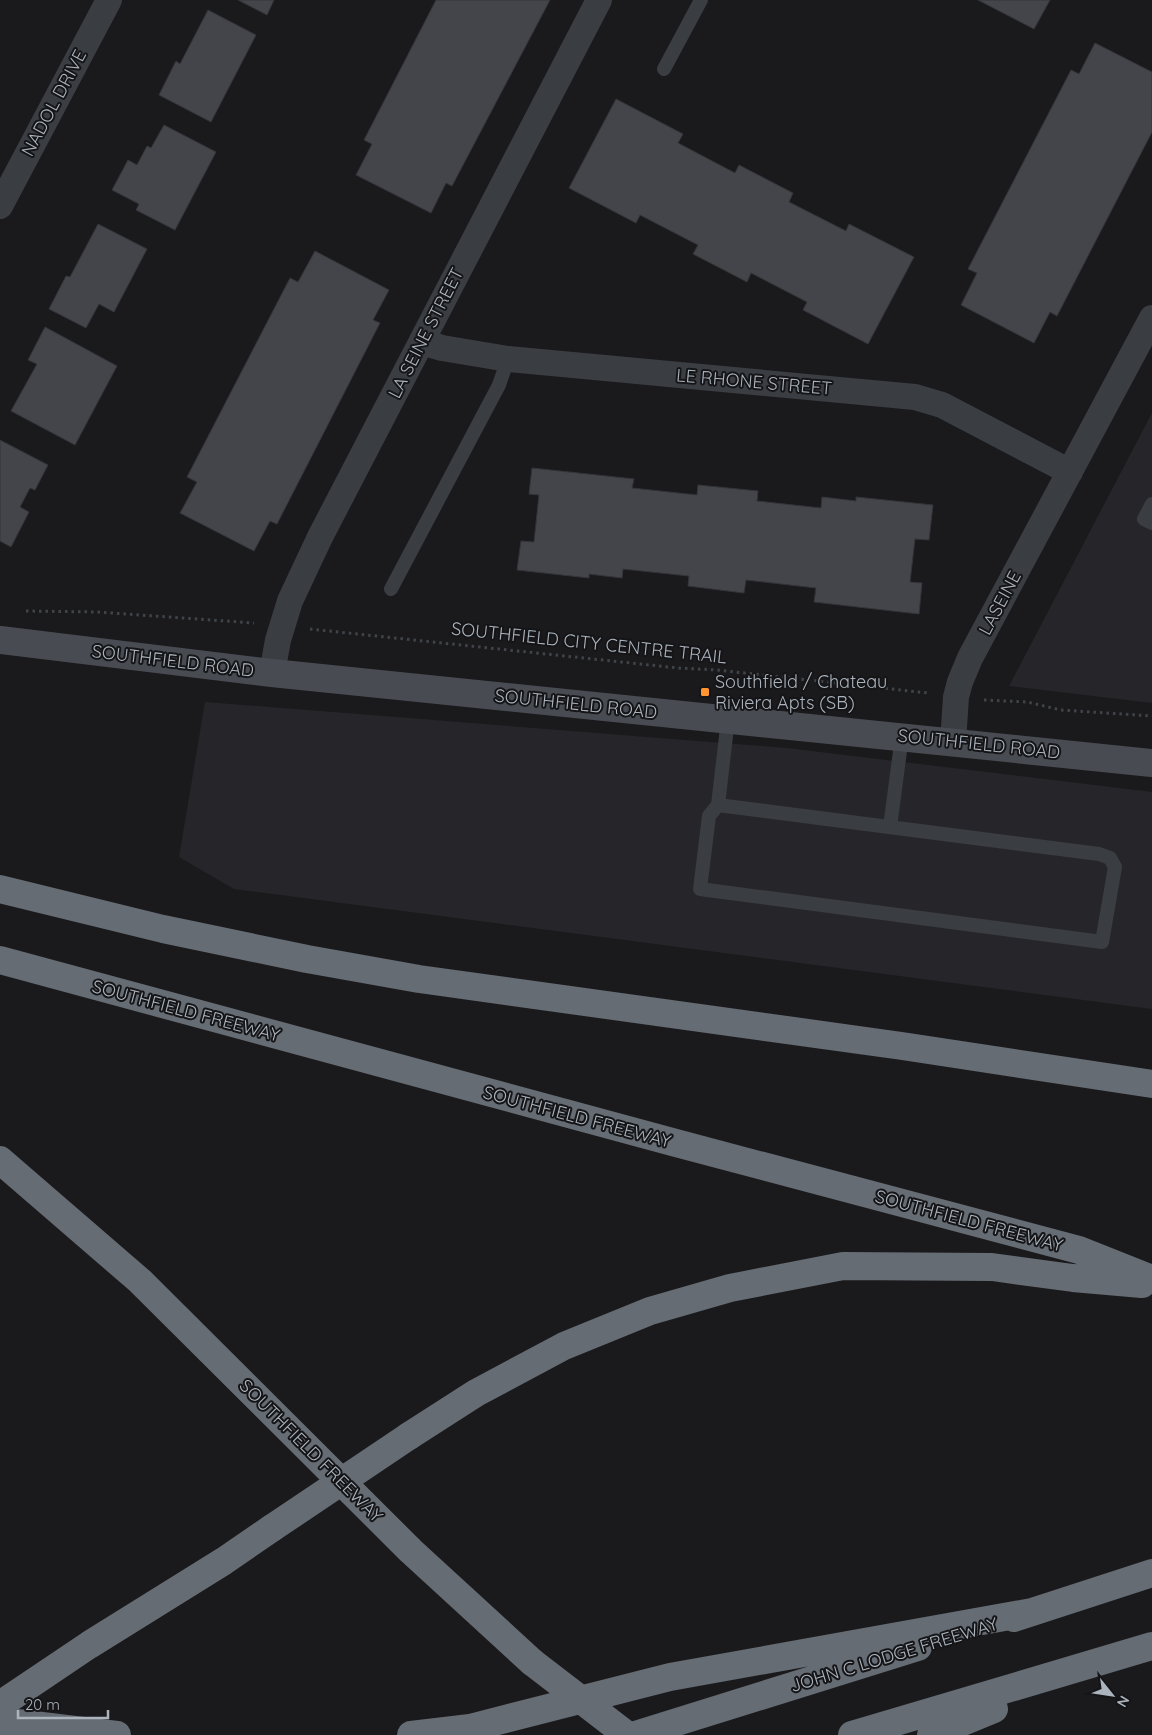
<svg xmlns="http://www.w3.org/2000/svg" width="1152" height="1735" font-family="Quicksand,sans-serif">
  <rect width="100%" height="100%" fill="#1a1a1d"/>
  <path fill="#26262a" d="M1152 413V703L1009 686Z
    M205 702 787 748 1152 792V1009L234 889 179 857Z"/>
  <path fill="#44454a" stroke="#343539" d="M238 0H274L267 15Z
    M436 0H550L452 186 446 183 431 213 356 175 372 144 364 140Z
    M978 0H1050L1034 29Z
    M208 10 256 35 211 122 159 95 176 61 180 64Z
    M1095 43 1152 72V132L1057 316 1050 312 1034 343 961 305 977 273 968 269 1071 70 1079 74Z
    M616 99 683 134 678 143 735 173 739 165 793 193 789 202 846 231 849 224 914 257 868 344 803 310 807 302 751 273 747 282 693 254 698 245 640 215 636 223 569 188Z
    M164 125 216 152 175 230 136 210 139 204 112 190 128 160 137 165 147 146 151 148Z
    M98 224 147 249 114 312 99 304 86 328 49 309 66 276 70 277Z
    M315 251 389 290 373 320 380 323 277 524 270 521 254 551 180 513 197 482 187 477 290 278 298 282Z
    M45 327 117 366 75 445 11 411 37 364 28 360Z
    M0 440 48 465 35 490 30 488 20 507 29 512 11 547 0 541Z
    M532 468 634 479 632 488 697 495 698 485 758 491 757 501 821 508 822 497 856 501V497L933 505 929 540 915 539 910 582 922 583 919 614 814 602 816 588 746 580 744 593 688 586 689 576 623 569 622 578 589 574V578L517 570 521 541 534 542 539 495 529 494Z"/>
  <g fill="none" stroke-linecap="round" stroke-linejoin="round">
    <path stroke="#404449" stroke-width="3" stroke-dasharray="2.5 4" stroke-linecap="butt" d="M26 611 97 612 254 623
      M310 629 678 668 717 670 928 693
      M984 700 1027 702 1061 710 1152 716"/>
    <path stroke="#3a3d42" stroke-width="14" d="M664 69 701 0
      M1152 504 1144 519 1152 523
      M391 589 499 385 508 359
      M718 805 709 816 700 889 1102 942 1115 867 1110 858 1099 854 718 805 728 719
      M890 827 902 736"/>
    <path stroke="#3a3d42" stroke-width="26" d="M0 206 109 0
      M422 342 442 348 508 359 915 397 942 405 1070 472
      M272 673 278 640 290 601 320 537 599 0
      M953 742 956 697 960 682 970 658 1152 318"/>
    <path stroke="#484c52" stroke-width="28" d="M0 640 272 673 1152 763"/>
    <path stroke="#666c73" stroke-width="28" d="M0 889 163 929 307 959 419 979 902 1046 1152 1084
      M0 960 676 1143 1079 1250 1152 1279
      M0 1160 140 1281 411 1551 532 1662
      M409 1436 476 1393 564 1346 650 1311 730 1288 843 1266 992 1267 1073 1278 1142 1284
      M1014 1618 1152 1573
      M0 1705 89 1645 224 1561 272 1528
      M0 1721 117 1735
      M411 1735 470 1728 670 1677 1032 1612
      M635 1735 918 1647
      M852 1735 1152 1646
      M931 1735 994 1709"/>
    <path stroke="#666c73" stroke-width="28" d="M272 1528 409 1436
      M532 1662 627 1735"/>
  </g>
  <rect fill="#ff952f" stroke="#151518" stroke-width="2" x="700" y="687" width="10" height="10" rx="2.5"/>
  <g text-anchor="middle" stroke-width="4" stroke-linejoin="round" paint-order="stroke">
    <g font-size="18" fill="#abb4bd" stroke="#151518">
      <text transform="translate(54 103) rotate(-62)" y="6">NADOL DRIVE</text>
      <text transform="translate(426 333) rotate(-63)" y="6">LA SEINE STREET</text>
      <text transform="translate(754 382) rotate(5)" y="6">LE RHONE STREET</text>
      <text transform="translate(1000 603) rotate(-62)" y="6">LASEINE</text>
      <text transform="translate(589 643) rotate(6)" y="6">SOUTHFIELD CITY CENTRE TRAIL</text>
      <text transform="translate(173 661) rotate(7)" y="6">SOUTHFIELD ROAD</text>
      <text transform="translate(576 704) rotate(6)" y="6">SOUTHFIELD ROAD</text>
      <text transform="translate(979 744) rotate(6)" y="6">SOUTHFIELD ROAD</text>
      <text transform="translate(186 1011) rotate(15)" y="6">SOUTHFIELD FREEWAY</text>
      <text transform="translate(577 1117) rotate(15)" y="6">SOUTHFIELD FREEWAY</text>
      <text transform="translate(969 1221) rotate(15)" y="6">SOUTHFIELD FREEWAY</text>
      <text transform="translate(311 1451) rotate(45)" y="6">SOUTHFIELD FREEWAY</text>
      <text transform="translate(894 1655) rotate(-17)" y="6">JOHN C LODGE FREEWAY</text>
    </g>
    <g font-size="18" fill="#abb4bd" stroke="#151518" text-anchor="start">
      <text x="715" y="688">Southfield / Chateau<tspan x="715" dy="21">Riviera Apts (SB)</tspan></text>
    </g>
  </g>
  <g transform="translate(1112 1695) rotate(120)" stroke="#151518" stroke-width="4" paint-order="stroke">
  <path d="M0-4L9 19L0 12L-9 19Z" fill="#abb4bd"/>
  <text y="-8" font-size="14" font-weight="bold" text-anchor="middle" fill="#abb4bd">N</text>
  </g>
  <path d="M18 1710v8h90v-8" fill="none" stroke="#abb4bd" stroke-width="2.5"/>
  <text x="25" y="1710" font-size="15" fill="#abb4bd" stroke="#151518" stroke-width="4" paint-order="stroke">20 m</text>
</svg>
